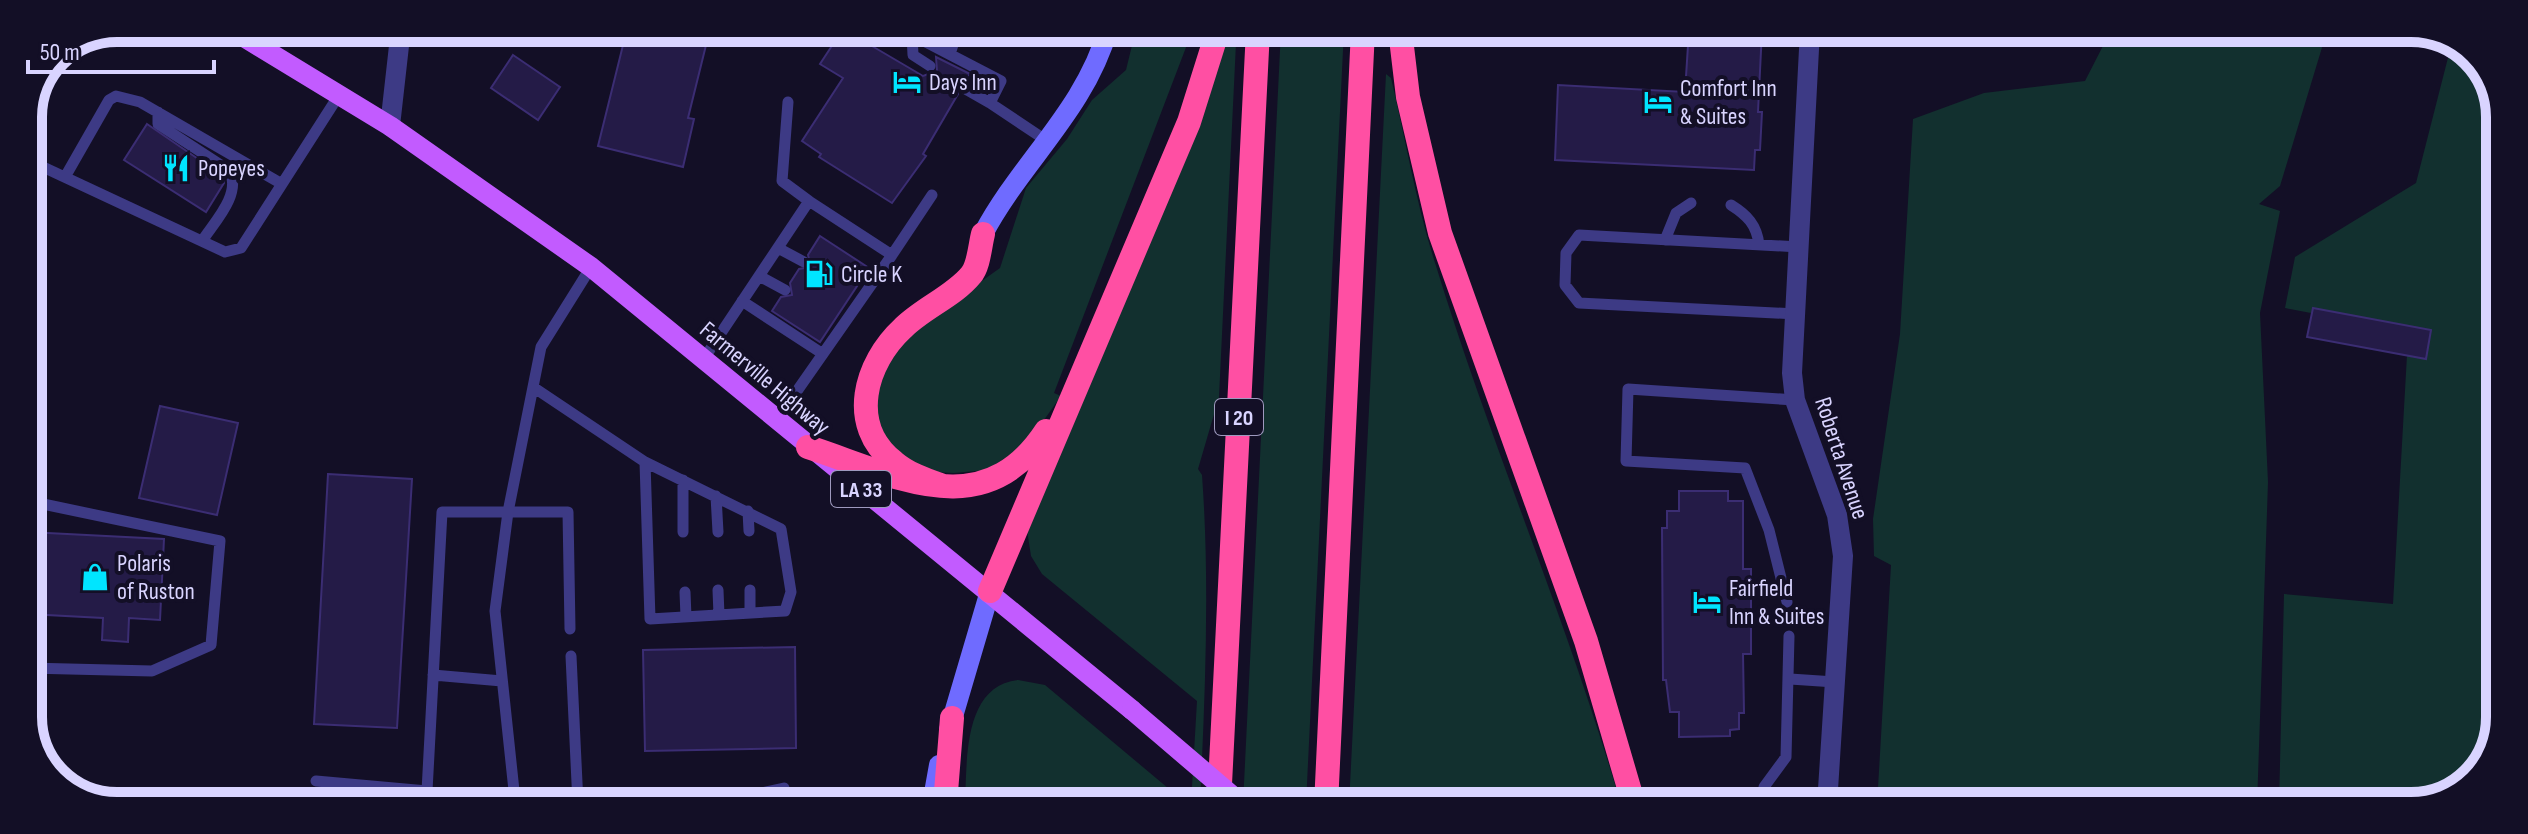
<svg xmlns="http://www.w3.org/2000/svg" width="2528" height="834" font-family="'Sofia Sans Condensed',sans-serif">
  <rect width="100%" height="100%" fill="#130f26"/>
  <path fill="#12302f" d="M1136 29H1193L1054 393 1061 396 1027 444 987 470 954 473 934 472 893 452 873 411 886 358 899 340 1000 268 1026 188 1067 139 1092 100 1126 70Z
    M1281 30H1344L1306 804H1243Z
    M2104 31H2327L2280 186 2259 204 2280 211 2260 313 2268 482 2257 806 1877 805 1891 565 1874 556 1873 519 1900 334 1913 119 1984 93 2085 81 2106 40Z
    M1232 40 1236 43 1219 397 1198 469 1202 475C1210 584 1205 695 1200 804H1191L1197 701 1042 574 1031 556 1027 530 1223 43Z
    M2452 42 2478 59 2500 111 2497 740 2465 788 2411 806H2279L2284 594 2393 604 2407 355 2426 359 2431 330 2313 308 2311 313 2285 308 2295 257 2416 183Z
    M1386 74 1391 78C1406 141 1416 204 1436 266 1492 448 1568 622 1621 805H1349Z
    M1018 680 1045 685 1187 804H965C967 761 963 686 1018 680Z"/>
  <path fill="#241b47" stroke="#3b2d73" stroke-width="2" d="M627 29H710L688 118 694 119 683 167 598 146Z
    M843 29 923 76 937 71 936 57 970 74 966 80 955 82 958 94 923 154 926 156 892 203 819 157 821 154 802 141 843 78 820 64Z
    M1689 30H1762L1758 112H1762L1760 150H1755L1754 170 1555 160 1558 85 1685 92Z
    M513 55 560 87 538 120 491 88Z
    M147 124 223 176 224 183 206 212 124 160Z
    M820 236 869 268 820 342 772 311 781 297 792 295 790 283 799 269 811 267 808 255Z
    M2313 308 2431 330 2426 359 2307 337Z
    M160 406 238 423 217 515 139 498Z
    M328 474 412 479 397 728 314 724Z
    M1679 491H1728V501H1743V569H1751V654H1743L1744 713H1739V729L1730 730V736L1679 737V712H1670L1666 680H1663L1662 528H1667V511H1679Z
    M28 532 164 539 160 620 129 618 128 642 102 640 103 618 28 614Z
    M795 647 796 748 645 751 643 650Z"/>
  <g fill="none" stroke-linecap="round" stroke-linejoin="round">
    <path stroke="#3d3a85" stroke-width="11" d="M901 29 1001 81 990 103 1047 141
      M912 34 913 55 930 66
      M950 54 958 29
      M962 87 990 103
      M788 102 782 181 809 201
      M158 112V124L230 171C241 195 215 221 202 241
      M28 160 225 252 241 248 339 95
      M65 177 109 100 116 96 140 102 282 184
      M1731 205C1747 215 1757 225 1759 245
      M1665 240 1676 213 1691 203
      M778 248 804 262
      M892 255 932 195
      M759 276 785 290
      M742 301 823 354
      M1796 314 1579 303 1565 285 1566 253 1579 235 1799 247
      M703 360 809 201 892 255 776 421
      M533 387 645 462 650 619 785 611 791 592 781 529 645 462
      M683 480V532
      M28 488 43 504 220 541 211 645 152 671 28 668
      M716 496 718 532
      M748 511 749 531
      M718 590 719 615
      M750 590V613
      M685 592 686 617
      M1787 602 1769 530 1745 468 1626 461 1628 389 1795 400
      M571 656 578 804
      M433 675 502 681
      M1790 679 1835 682
      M316 781 427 791 442 512H508L541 347 591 267
      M556 803 515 800 495 611 508 512H568L570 629
      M712 804 784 788
      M1763 805 1764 787 1786 757 1789 636"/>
    <path stroke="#3d3a85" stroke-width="20" d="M1810 30 1792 373 1795 400 1837 515 1843 556 1827 805
      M390 126 401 28"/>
    <path stroke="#6f6bff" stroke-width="20" d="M983 234C1021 162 1085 110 1108 29
      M949 730 990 591
      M932 804 939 765"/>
    <path stroke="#c25bff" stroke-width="20" d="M229 28 390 126 591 267 1132 710"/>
    <path stroke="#ff4fa3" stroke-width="24" d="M1400 30 1408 97 1440 233 1586 641 1634 805
      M808 447C895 475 983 527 1046 431
      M943 486C926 480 908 474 894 462 847 425 865 363 903 328 923 308 954 296 971 275 979 266 980 245 983 234
      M990 591 1189 122 1218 30
      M945 804 952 718
      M1219 804 1258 30
      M1326 805 1363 30"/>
    <path stroke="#c25bff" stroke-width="20" d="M1132 710 1242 804"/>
  </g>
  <defs>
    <symbol id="hotel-bare" viewBox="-9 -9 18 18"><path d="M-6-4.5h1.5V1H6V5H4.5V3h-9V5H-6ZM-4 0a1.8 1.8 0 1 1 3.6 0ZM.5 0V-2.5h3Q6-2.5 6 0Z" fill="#00e5ff" stroke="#130f26" stroke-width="2.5" paint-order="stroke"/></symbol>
    <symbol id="restaurant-bare" viewBox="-9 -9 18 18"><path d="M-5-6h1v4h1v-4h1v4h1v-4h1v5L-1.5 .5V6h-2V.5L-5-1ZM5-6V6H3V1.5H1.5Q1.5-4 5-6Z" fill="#00e5ff" stroke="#130f26" stroke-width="2.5" paint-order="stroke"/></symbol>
    <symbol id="fuel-bare" viewBox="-9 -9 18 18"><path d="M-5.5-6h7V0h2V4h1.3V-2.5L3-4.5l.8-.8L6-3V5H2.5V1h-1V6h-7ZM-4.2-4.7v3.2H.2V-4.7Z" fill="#00e5ff" stroke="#130f26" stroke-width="2.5" paint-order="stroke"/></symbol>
    <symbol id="shop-bare" viewBox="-9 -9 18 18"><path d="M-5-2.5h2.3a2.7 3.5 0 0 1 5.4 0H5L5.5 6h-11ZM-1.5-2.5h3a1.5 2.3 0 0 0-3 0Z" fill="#00e5ff" stroke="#130f26" stroke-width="2.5" paint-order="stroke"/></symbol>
  </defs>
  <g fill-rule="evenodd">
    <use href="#hotel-bare" x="887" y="62" width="40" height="40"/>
    <use href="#hotel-bare" x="1638" y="82" width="40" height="40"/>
    <use href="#restaurant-bare" x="156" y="148" width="40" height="40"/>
    <use href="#fuel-bare" x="799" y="254" width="40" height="40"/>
    <use href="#shop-bare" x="75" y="557" width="40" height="40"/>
    <use href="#hotel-bare" x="1687" y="582" width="40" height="40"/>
  </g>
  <g text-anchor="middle" stroke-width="8" stroke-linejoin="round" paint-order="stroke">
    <g fill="#130f26" stroke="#9e99be" stroke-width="2">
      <rect x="1215" y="399" width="48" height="36" rx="6"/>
      <rect x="831" y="471" width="60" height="36" rx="6"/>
    </g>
    <g font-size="22" font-weight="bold" fill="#d9d4ff">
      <text x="1239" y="425">I 20</text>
      <text x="861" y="497">LA 33</text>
    </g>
    <g font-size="24" fill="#d9d4ff" stroke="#130f26" text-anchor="start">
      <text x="929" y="90">Days Inn</text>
      <text x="1680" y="96">Comfort Inn<tspan x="1680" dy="28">&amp; Suites</tspan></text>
      <text x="198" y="176">Popeyes</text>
      <text x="841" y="282">Circle K</text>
      <text x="117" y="571">Polaris<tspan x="117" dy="28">of Ruston</tspan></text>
      <text x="1729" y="596">Fairfield<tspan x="1729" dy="28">Inn &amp; Suites</tspan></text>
    </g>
    <g font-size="24" fill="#d9d4ff" stroke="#130f26">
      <text transform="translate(765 378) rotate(40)" y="8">Farmerville Highway</text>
      <text transform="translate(1842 458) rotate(72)" y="8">Roberta Avenue</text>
    </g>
  </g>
  <path d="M0 0H2528V834H0ZM117 42H2411A75 75 0 0 1 2486 117V717A75 75 0 0 1 2411 792H117A75 75 0 0 1 42 717V117A75 75 0 0 1 117 42Z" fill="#130f26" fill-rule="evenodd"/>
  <path fill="none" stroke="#d9d4ff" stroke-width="10" d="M117 42H2411A75 75 0 0 1 2486 117V717A75 75 0 0 1 2411 792H117A75 75 0 0 1 42 717V117A75 75 0 0 1 117 42Z"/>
  <path d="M28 60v12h186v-12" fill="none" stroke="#d9d4ff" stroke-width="4"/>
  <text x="40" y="60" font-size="24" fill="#d9d4ff" stroke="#130f26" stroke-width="6" paint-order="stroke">50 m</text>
</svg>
